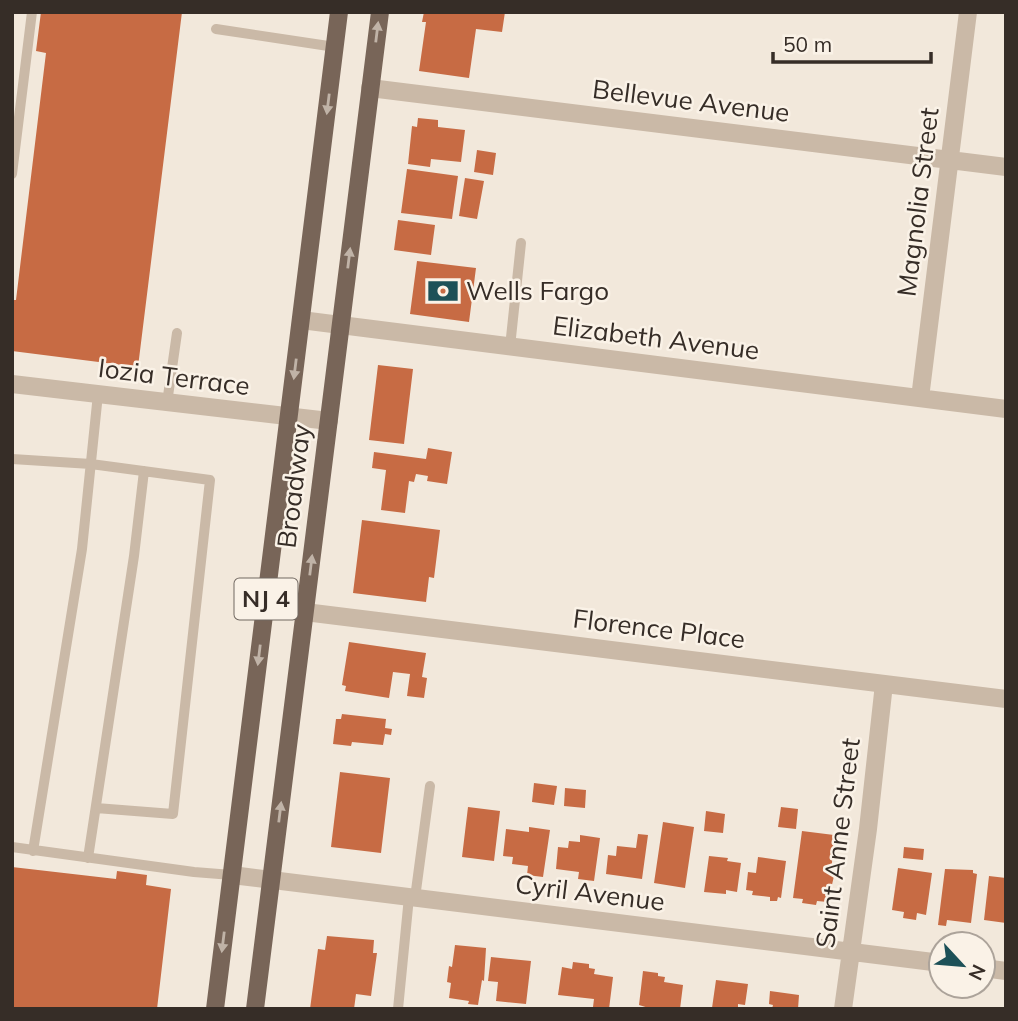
<svg xmlns="http://www.w3.org/2000/svg" width="1018" height="1021" font-family="Mulish,sans-serif">
  <rect width="100%" height="100%" fill="#f2e8db"/>
  <path fill="#c76b44" d="M41 12H182L138 367 12 351V300H16L46 53 36 51Z
    M424 12H505L502 32 476 29 469 78 419 71 426 22H422Z
    M418 118 438 120V127L465 130 461 162 431 159 430 167 408 164 412 126 417 127Z
    M477 150 496 153 493 175 474 172Z
    M407 169 458 176 452 219 401 213Z
    M465 178 484 181 477 219 459 216Z
    M398 220 435 225 431 255 394 250Z
    M417 261 476 268 469 322 410 314Z
    M378 365 413 369 404 444 369 440Z
    M428 448 452 452 447 484 427 481 428 476 416 474 414 482 409 481 405 513 381 510 386 470 372 468 374 452 426 459Z
    M362 520 440 530 434 578 429 577 426 602 353 593Z
    M349 642 426 653 422 677 427 678 424 698 407 696 410 674 393 672 389 698 345 691 346 686 342 685Z
    M342 714 386 719 385 728 392 729 391 735 385 734 383 745 352 742 351 746 333 744 336 719H341Z
    M340 772 390 778 381 853 331 847Z
    M534 783 557 786 554 805 532 802Z
    M565 788 586 790 585 808 564 806Z
    M468 807 500 811 494 861 462 857Z
    M781 807 798 809 796 829 778 827Z
    M706 811 725 814 723 833 704 831Z
    M663 822 694 827 685 888 654 883Z
    M529 827 550 830 543 877 527 875 528 866 512 864 513 857 503 856 506 829 529 832Z
    M802 831 834 835 831 876H834L828 902 817 901 816 905 802 903 803 899 793 898Z
    M638 834 648 835 642 879 606 874 608 855 616 856 617 846 636 848Z
    M580 835 600 838 594 881 578 879 579 872 556 869 558 847 568 848 569 841 580 842Z
    M904 847 924 849 923 860 903 858Z
    M709 856 728 858 727 861 741 863 737 892 726 890V894L704 892Z
    M758 857 786 861 781 898 778 897 777 901H770V897L752 895 753 891 746 890 748 872 756 873Z
    M12 867 116 879 117 871 147 875 146 885 171 889 157 1009H12Z
    M898 868 932 873 926 915 917 913 916 920 903 918 904 912 892 910Z
    M945 869 973 870V873L977 874 971 923 947 920 946 926 938 925Z
    M989 876 1006 878V923L984 920Z
    M327 936 374 940 373 953H377L371 996 356 994 354 1009H310L318 949 325 950Z
    M455 945 486 948 484 981 482 980 478 1005 468 1004 469 1001 449 998 451 983 447 982 449 966 452 967Z
    M491 957 531 961 526 1004 496 1001 498 982 488 981Z
    M573 962 589 964V968L595 969 594 974 613 977 609 1009 593 1007 594 999 558 995 562 967 572 969Z
    M643 971 658 973V976L665 977 664 982 683 985 680 1009H652L639 1005Z
    M716 980 748 984 745 1005 738 1004V1009L712 1008Z
    M770 991 799 995 798 1009H772L773 1005 769 1004Z"/>
  <g fill="none" stroke-linecap="round" stroke-linejoin="round">
    <path stroke="#cab9a7" stroke-width="10" d="M216 29 335 47
      M12 174 32 12
      M510 347 521 243
      M167 403 177 333
      M12 459 91 464 210 480 173 814 96 808
      M12 847 194 872 232 875
      M33 851 82 549 98 394
      M88 858 134 556 144 471
      M415 898 430 786
      M398 1009 409 897"/>
    <path stroke="#cab9a7" stroke-width="18" d="M370 88 1006 167
      M301 320 1006 409
      M12 384 329 421
      M920 398 968 12
      M305 612 1006 699
      M232 875 941 963
      M983 968 1006 971
      M843 1009 868 829 884 684"/>
    <path stroke="#786558" stroke-width="18" d="M215 1009 339 12
      M255 1009 380 12"/>
  </g>
  <defs><path id="oneway-solid" d="M-6-.8H1V-3.2L6.5 0L1 3.2V.8H-6Z" transform="scale(1.75)"/></defs>
  <g fill="#c0b3a7">
    <use href="#oneway-solid" transform="translate(377 32) rotate(-83)"/>
    <use href="#oneway-solid" transform="translate(328 104) rotate(97)"/>
    <use href="#oneway-solid" transform="translate(349 258) rotate(-83)"/>
    <use href="#oneway-solid" transform="translate(295 369) rotate(97)"/>
    <use href="#oneway-solid" transform="translate(311 565) rotate(-83)"/>
    <use href="#oneway-solid" transform="translate(259 655) rotate(97)"/>
    <use href="#oneway-solid" transform="translate(280 812) rotate(-83)"/>
    <use href="#oneway-solid" transform="translate(223 942) rotate(97)"/>
  </g>
  <defs>
    <symbol id="bank-bare" viewBox="-9 -9 18 18"><path d="M-6-4H6V4H-6ZM0-2.3a2.3 2.3 0 1 0 0 4.6a2.3 2.3 0 1 0 0-4.6Z" fill="#1d5158" stroke="#faf2e7" stroke-width="2.5" paint-order="stroke"/></symbol>
  </defs>
  <g fill-rule="evenodd">
    <use href="#bank-bare" x="421" y="269" width="44" height="44"/>
  </g>
  <g text-anchor="middle" stroke-width="5" stroke-linejoin="round" paint-order="stroke">
    <rect fill="#faf2e7" stroke="#716861" stroke-width="2" x="234.5" y="578.5" width="63" height="41" rx="5"/>
    <g font-size="24" font-weight="bold" fill="#362d27">
      <text x="266" y="607">NJ 4</text>
    </g>
    <g font-size="26" fill="#362d27" stroke="#faf2e7">
      <text transform="translate(691 101) rotate(7)" y="9">Bellevue Avenue</text>
      <text transform="translate(918 202) rotate(-83)" y="9">Magnolia Street</text>
      <text transform="translate(656 338) rotate(7)" y="9">Elizabeth Avenue</text>
      <text transform="translate(174 377) rotate(7)" y="9">Iozia Terrace</text>
      <text transform="translate(294 486) rotate(-83)" y="9">Broadway</text>
      <text transform="translate(659 629) rotate(7)" y="9">Florence Place</text>
      <text transform="translate(838 843) rotate(-83)" y="9">Saint Anne Street</text>
      <text transform="translate(590 893) rotate(7)" y="9">Cyril Avenue</text>
    </g>
    <g font-size="26" fill="#362d27" stroke="#faf2e7" text-anchor="start">
      <text x="466" y="300">Wells Fargo</text>
    </g>
  </g>
  <rect width="1018" height="1021" fill="none" stroke="#362d27" stroke-width="28"/>
  <g transform="translate(962 965) rotate(116)"><circle r="33" fill="#faf2e7" stroke="#aca39a" stroke-width="2"/>
  <path d="M0-5L12 26L0 18L-12 26Z" fill="#1d5158"/>
  <text y="-10" font-size="19" font-weight="bold" text-anchor="middle" fill="#362d27">N</text>
  </g>
  <path d="M773 52v10h158v-10" fill="none" stroke="#362d27" stroke-width="3.5"/>
  <text x="783" y="52" font-size="21" fill="#362d27" stroke="#faf2e7" stroke-width="5" paint-order="stroke">50 m</text>
</svg>
